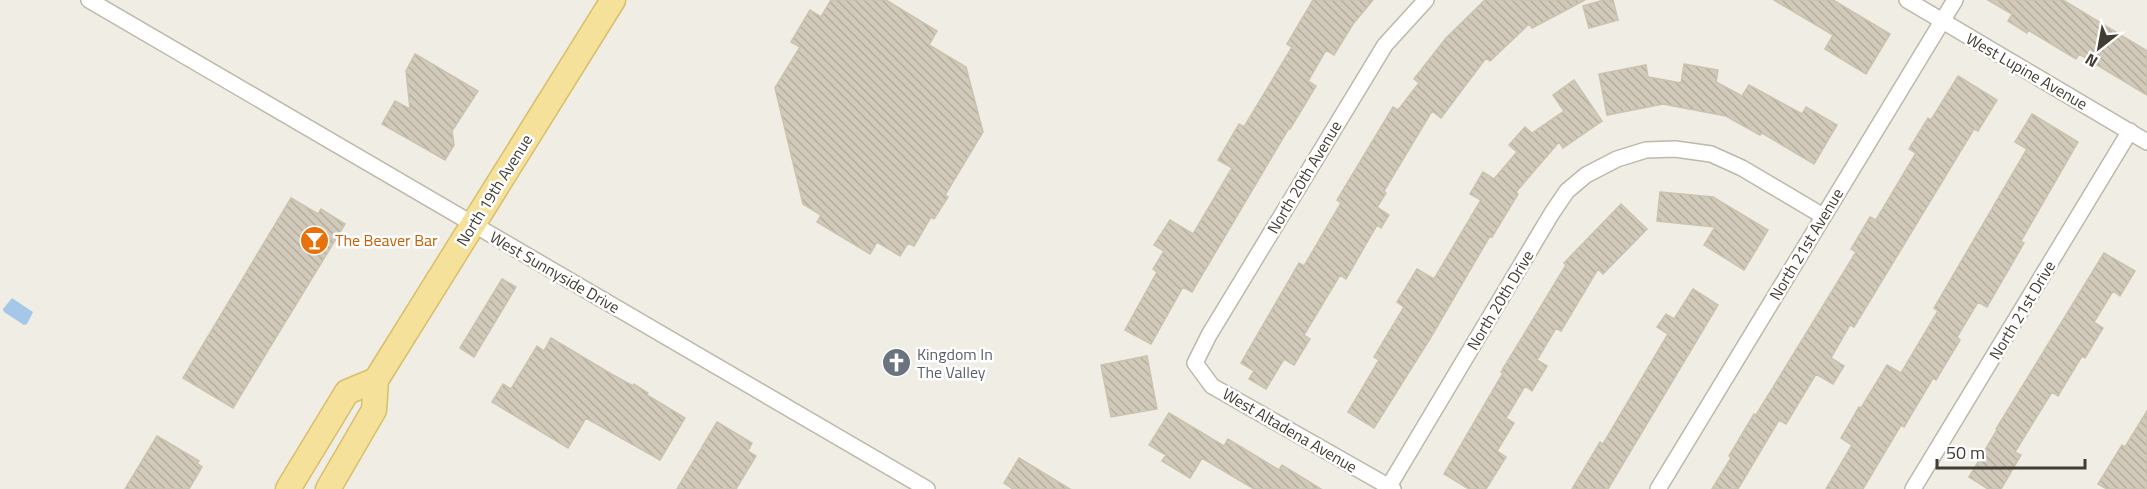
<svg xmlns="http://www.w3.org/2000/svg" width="2147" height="489" font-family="'Titillium Web',sans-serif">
  <defs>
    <pattern id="building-back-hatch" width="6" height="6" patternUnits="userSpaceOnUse" patternTransform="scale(1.5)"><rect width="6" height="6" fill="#d1caba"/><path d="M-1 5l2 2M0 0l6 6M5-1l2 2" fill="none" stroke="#b5aea0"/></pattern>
  </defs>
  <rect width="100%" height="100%" fill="#f0ede4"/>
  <path fill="#a5c8e8" d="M12 298 33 312 27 324 24 325 4 312 3 309Z"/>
  <path fill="url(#building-back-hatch)" stroke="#cbc2ae" stroke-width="1.5" d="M831 0H886L937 31 929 45 966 67 983 132 945 195 948 197 934 219 931 217 914 246 908 243 900 256 877 242 870 254 817 222 821 215 803 204 775 88 800 47 791 42 810 10 821 17Z
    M1313 0H1373L1353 24 1334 55 1326 50 1308 81 1316 86 1290 129 1289 128 1192 292 1183 287 1151 344 1125 330 1157 272 1153 269 1164 251 1154 245 1170 220 1193 234 1232 168 1218 160 1239 124 1244 127 1292 47 1287 44Z
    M1485 0H1585L1532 28 1529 24 1490 61 1486 58 1441 118 1432 111 1384 191 1386 193 1377 207 1389 215 1381 228 1377 225 1346 279 1340 275 1304 335 1310 339 1294 365 1284 359 1266 389 1249 379 1254 371 1241 363 1299 263 1304 266 1341 203 1337 200 1393 107 1398 110 1419 83 1414 79 1446 38Z
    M1604 0H1613L1618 20 1589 28 1583 6Z
    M1774 0H1833L1890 34 1866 74 1825 49 1833 35Z
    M1988 0H2063L2147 51V95L2079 54 2076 59 2028 30 2027 33 2008 21 2012 14Z
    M415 54 478 91 452 131 454 145 445 160 382 124 395 101 410 109 406 71Z
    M1684 64 1718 70 1716 82 1742 96 1749 85 1802 114 1806 107 1837 125 1814 164 1762 133 1760 135 1726 116 1663 104 1607 115 1599 74 1646 65 1648 77 1681 83Z
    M1958 76 1997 100 1978 131 1974 129 1854 327 1850 325 1831 358 1844 366 1833 384 1816 374 1786 424 1779 420 1738 489H1712L1731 458 1729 456 1754 414 1756 415 1856 252 1851 249 1870 217 1876 220 1916 153 1909 149 1928 118 1931 120Z
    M1574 80 1602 121 1563 148 1559 142 1516 192 1518 194 1492 237 1490 236 1431 337 1374 428 1348 412 1379 360 1374 357 1404 307 1397 302 1417 269 1434 279 1481 200 1470 194 1483 172 1494 179 1517 152 1509 145 1525 127 1532 133 1564 111 1553 95Z
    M2032 114 2078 142 2021 241 2024 243 1987 307 1978 302 1957 337 1960 340 1936 380 1933 378 1904 427 1901 425 1863 489H1826L1852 445 1841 438 1859 407 1861 408 1887 365 1901 373 1938 311 1934 308 2027 149 2015 142Z
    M1660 192 1713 197 1768 230 1744 270 1704 245 1715 227 1657 221Z
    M291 198 318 214 321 209 345 224 233 408 183 378Z
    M1621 204 1647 229 1603 274 1598 269 1561 331 1556 328 1537 360 1547 366 1532 391 1525 386 1506 418 1514 423 1497 451 1506 457 1486 489H1469L1444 474 1503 373 1501 372 1566 265 1564 263Z
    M2104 253 2135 271 2120 296 2113 291 2094 322 2103 328 2085 358 2082 356 2058 396 2052 392 2015 452 2021 455 2001 489H1988L1969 477 1997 430 1996 429Z
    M502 279 516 287 474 357 460 348Z
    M1693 289 1718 305 1608 489H1572L1600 442 1603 444 1668 334 1657 327 1666 314 1674 319Z
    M551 338 613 375 633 386 634 384 648 393 647 395 685 418 660 460 586 418 568 448 492 402 503 384 511 389 537 346 544 351Z
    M1147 356 1157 409 1111 417 1101 365Z
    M2147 411V489H2107L2098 484 2122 445 2125 447Z
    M1169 413 1224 446 1228 439 1279 470 1282 465 1321 489H1254L1202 458 1190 478 1162 461 1166 455 1149 445Z
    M717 422 752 443 748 451 756 456 736 489H677Z
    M157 436 199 461 197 463 202 467 189 489H125Z
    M1019 458 1070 489H1013L1004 483Z"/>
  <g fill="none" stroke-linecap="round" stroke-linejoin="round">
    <defs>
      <path id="minor" d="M89 0 927 489
        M1907 0 2147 142
        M1389 486 1552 213 1567 191 1586 175 1617 159 1646 150 1675 149 1711 154 1742 168 1823 216
        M1393 489 1212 386 1195 363 1209 335 1385 45 1426 0
        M1658 489 1955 0
        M1913 489 2130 131"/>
      <path id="primary" d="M288 489 347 392 376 380
        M328 489 374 410 376 380 613 0"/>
    </defs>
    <use href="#minor" stroke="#beb8ab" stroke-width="18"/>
    <use href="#primary" stroke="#d8bf6a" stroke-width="27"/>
    <use href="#minor" stroke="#fff" stroke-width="15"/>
    <use href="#primary" stroke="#f5e199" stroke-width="24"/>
  </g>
  <defs>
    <symbol id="bar-disc" viewBox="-11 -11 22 22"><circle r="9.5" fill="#e8710a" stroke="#fff"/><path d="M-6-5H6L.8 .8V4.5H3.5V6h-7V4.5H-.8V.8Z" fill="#fff"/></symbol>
    <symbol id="church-disc" viewBox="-11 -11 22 22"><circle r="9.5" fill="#6b7280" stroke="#fff"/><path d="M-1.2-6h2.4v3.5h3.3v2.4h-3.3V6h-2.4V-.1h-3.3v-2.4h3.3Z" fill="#fff"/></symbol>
  </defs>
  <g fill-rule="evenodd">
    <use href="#bar-disc" x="298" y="224" width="33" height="33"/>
    <use href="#church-disc" x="880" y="346" width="33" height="33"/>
  </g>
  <g text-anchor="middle" stroke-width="5" stroke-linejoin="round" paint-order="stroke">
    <g font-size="16" fill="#423d34" stroke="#fff">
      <text transform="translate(2027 71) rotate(30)" y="6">West Lupine Avenue</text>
      <text transform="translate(1304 177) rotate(-59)" y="6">North 20th Avenue</text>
      <text transform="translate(494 190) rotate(-58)" y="6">North 19th Avenue</text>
      <text transform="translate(1806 244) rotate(-59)" y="6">North 21st Avenue</text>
      <text transform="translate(555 272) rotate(30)" y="6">West Sunnyside Drive</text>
      <text transform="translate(1500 300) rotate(-59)" y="6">North 20th Drive</text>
      <text transform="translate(2022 310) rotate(-59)" y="6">North 21st Drive</text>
      <text transform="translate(1290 430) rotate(30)" y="6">West Altadena Avenue</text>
    </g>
    <g font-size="16" fill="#c56008" stroke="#fff" text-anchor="start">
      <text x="335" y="246">The Beaver Bar</text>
    </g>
    <g font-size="16" fill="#5b616d" stroke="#fff" text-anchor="start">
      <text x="917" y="360">Kingdom In<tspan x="917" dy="18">The Valley</tspan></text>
    </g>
  </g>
  <g transform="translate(2099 48) rotate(211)" stroke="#ffffff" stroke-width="4.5" paint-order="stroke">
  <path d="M0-4.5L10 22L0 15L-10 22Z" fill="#423d34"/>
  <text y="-9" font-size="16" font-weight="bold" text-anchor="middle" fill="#423d34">N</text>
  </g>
  <path d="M1937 459v9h148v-9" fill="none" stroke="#423d34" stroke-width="3"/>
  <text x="1946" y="459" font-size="18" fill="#423d34" stroke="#ffffff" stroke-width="4.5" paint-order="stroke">50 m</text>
</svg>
